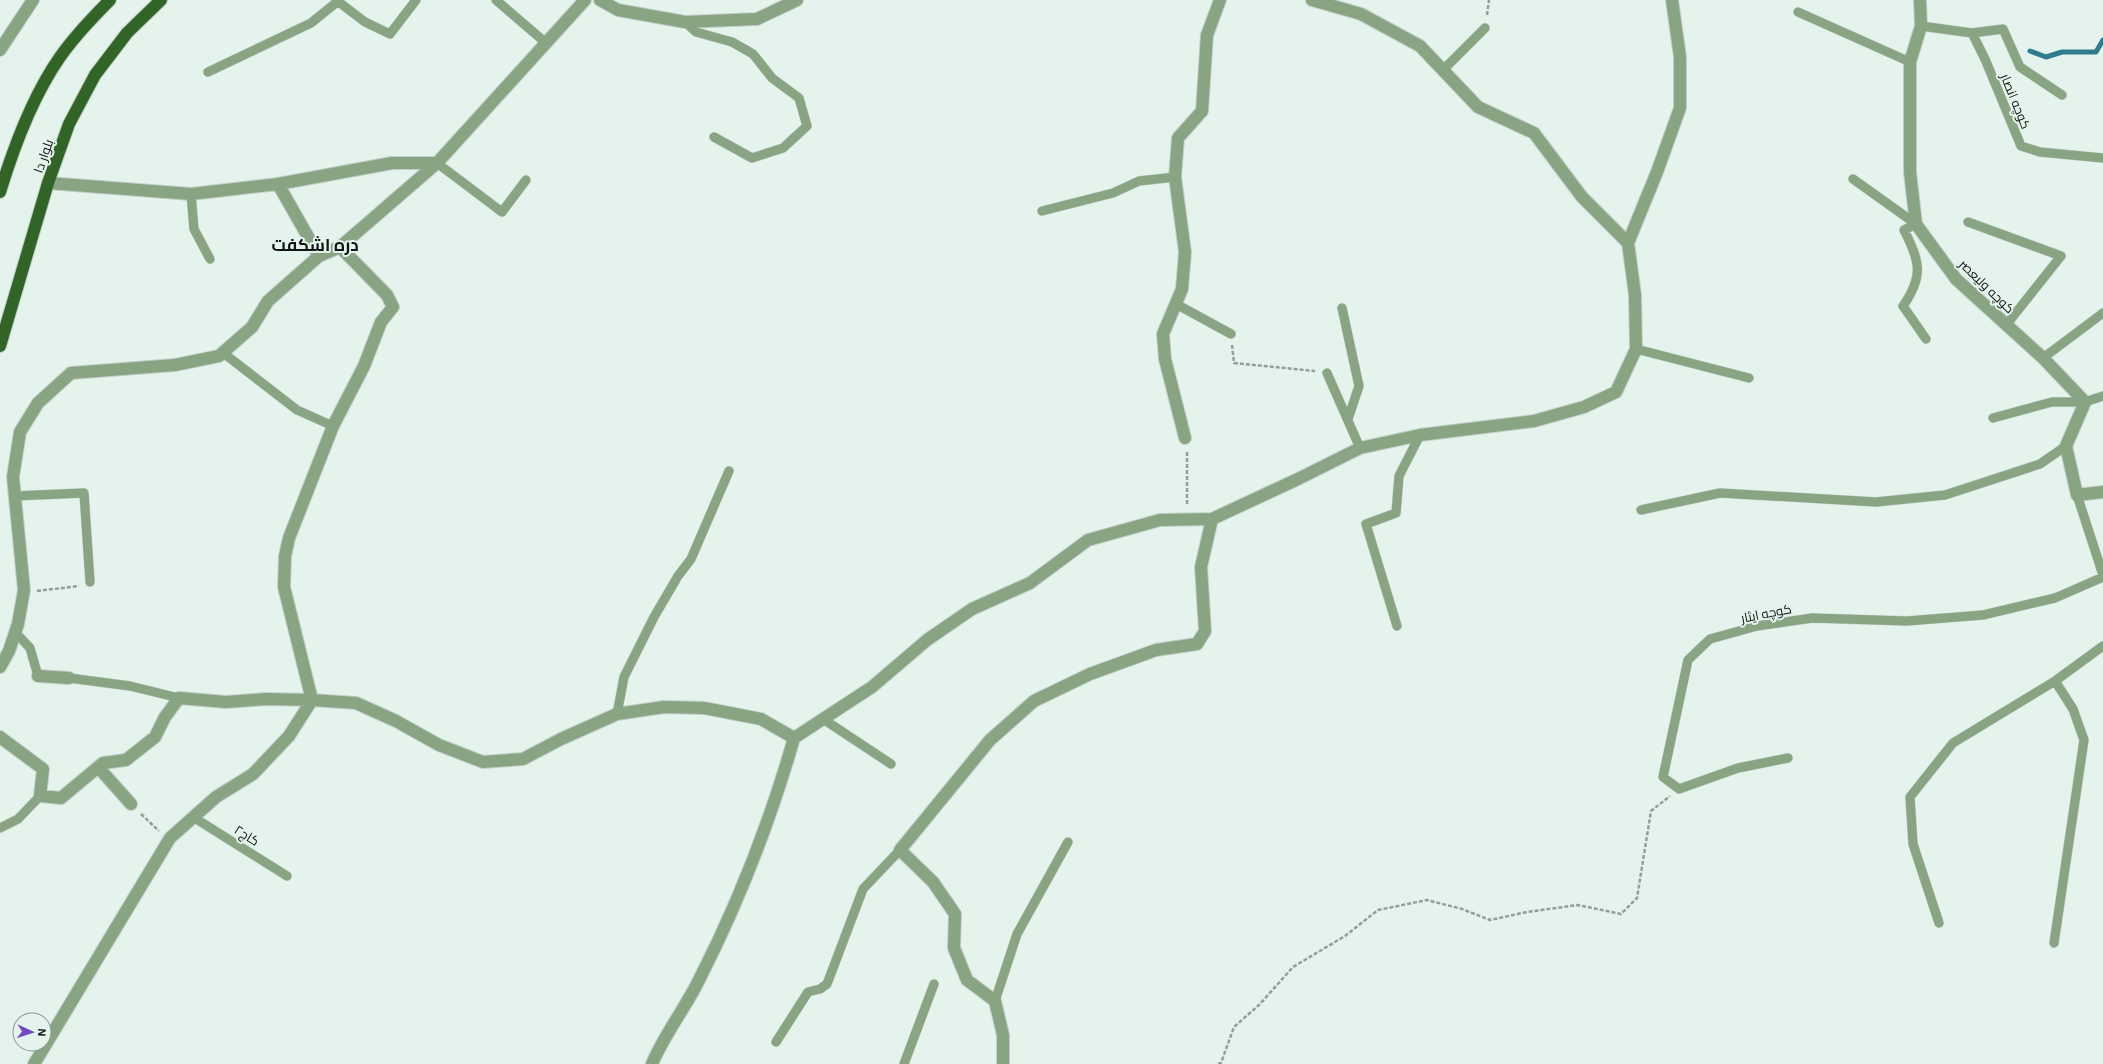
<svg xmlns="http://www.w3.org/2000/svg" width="2103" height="1064" font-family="'Exo 2',Cairo,sans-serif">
  <rect width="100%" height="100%" fill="#e4f3ec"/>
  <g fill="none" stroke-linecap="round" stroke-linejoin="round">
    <path stroke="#307c8e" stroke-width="5" d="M2030 51 2046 57 2062 52H2096L2103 40"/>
    <defs>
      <path id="lane" d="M336 0 365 22 390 34 416 0
        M496 0 546 43
        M1798 12 1910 62
        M685 22 696 32 732 42 753 54 772 78 799 98 807 126 783 148 752 158 714 137
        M1921 26 1972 33 2003 29 2020 67 2062 95
        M1972 33 1985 59 2021 146 2040 152 2103 158
        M1443 70 1485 28
        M208 72 311 23 337 2
        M437 163 502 212 526 180
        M1853 179 1916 224 1904 230C1920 261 1924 276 1903 306L1926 339
        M191 194 194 229 210 259
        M1042 211 1113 193 1139 181 1175 177
        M1968 222 2061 256 2007 324
        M1176 304 1231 334
        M1342 308 1359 386 1348 419
        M1636 349 1749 378
        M222 352 297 410 333 426
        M2043 358 2103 313
        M1327 373 1360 448
        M1993 418 2052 402H2085L2103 396
        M2077 495 2103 575
        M14 496 84 493 90 582
        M1641 510 1720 493 1876 502 1945 495 2040 464 2066 446
        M1397 626 1366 524 1396 513 1399 476 1420 435
        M15 632 30 648 38 676
        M69 678 130 686 179 698
        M617 714 624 677 654 617 678 576 691 559 729 471
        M823 719 891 764
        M1788 758 1738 768 1679 789 1663 777 1688 660 1710 639 1757 626 1812 618 1907 621 1983 615 2055 598 2103 577
        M193 817 287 876
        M0 828 18 819 40 796
        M1939 923 1913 844 1910 797 1953 743 2055 681 2103 646
        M2054 943 2084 740 2073 709 2055 681
        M995 1001 1017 934 1068 842
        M776 1042 808 992 820 989 827 984 863 889 900 850
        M904 1064 934 984"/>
      <path id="street" d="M600 0 618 10 685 22 757 19 797 0
        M1312 0 1361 14 1420 46 1478 107 1534 133 1582 197 1628 243
        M1920 0 1921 26 1910 62V172L1916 224 1956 279 2043 358 2085 402 2066 446 2077 495 2103 492
        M0 50 33 0
        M437 163 585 0
        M278 184 392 163H437L340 247 319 256
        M340 247 387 295 393 307 381 322 364 366 333 426 289 538 285 556 284 587 312 700 356 703 396 721 439 745 483 762 523 759 561 739 617 714 664 707 704 708 761 719 794 738
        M1185 438 1165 359 1163 334 1182 289 1185 252 1175 177 1178 138 1202 111 1207 35 1220 0
        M0 667 9 651 18 624 24 590 13 477 20 432 38 403 71 373 175 365 219 356 252 327 268 301 319 256 278 184 191 194 48 183
        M38 676 69 678
        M0 737 43 769 40 796 61 798 103 763 126 760 155 737 165 717 179 698 226 702 266 699 312 700
        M98 767 131 804
        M34 1064 170 838 216 797 253 774 289 736 312 700
        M652 1064C664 1035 684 1010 698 982 738 904 770 822 794 738L872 687 927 640 972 609 1030 583 1088 540 1160 520 1212 519 1298 479 1360 448 1420 435 1534 421 1584 407 1616 392 1636 349 1635 295 1628 243 1657 172 1680 108V57L1672 0
        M1003 1064V1035L995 1001 967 980 954 948 955 914 933 882 900 850 990 740 1034 701 1090 674 1156 650 1197 644 1205 631 1201 567 1212 519"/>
      <path id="primary" d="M0 192C14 146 32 97 60 57 74 37 92 18 110 0
        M0 346 48 183 69 124 95 75 127 33 161 0"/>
    </defs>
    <use href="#lane" stroke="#c2cfc9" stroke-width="10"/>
    <use href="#street" stroke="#c2cfc9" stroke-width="14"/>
    <use href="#primary" stroke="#c2cfc9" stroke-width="14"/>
    <path stroke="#939e99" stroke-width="2.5" stroke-dasharray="4 2" stroke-linecap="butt" d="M1487 15 1489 0
      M1232 345 1234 363 1315 371
      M1187 452V505
      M37 591 79 586
      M141 814 159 831
      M1218 1064 1221 1063 1234 1027 1260 1004 1293 967 1345 936 1378 910 1427 900 1462 909 1490 920 1527 912 1578 905 1621 914 1637 898 1651 811 1670 796"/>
    <use href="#lane" stroke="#88a482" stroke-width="9"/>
    <use href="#street" stroke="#88a482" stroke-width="12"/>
    <use href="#primary" stroke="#316426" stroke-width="12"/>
  </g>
  <g text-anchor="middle" stroke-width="4" stroke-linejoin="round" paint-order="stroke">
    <g font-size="13" fill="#101513" stroke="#e4f3ec">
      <text transform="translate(2016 101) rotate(68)" y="5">کوچه انصار</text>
      <text transform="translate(43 156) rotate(-71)" y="5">بلوار دا</text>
      <text transform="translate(1987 286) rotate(44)" y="5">کوچه ولیعصر</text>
      <text transform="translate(1766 613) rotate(-11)" y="5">کوچه ایثار</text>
      <text transform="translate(247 835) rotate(32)" y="5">کاج۲</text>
    </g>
    <g font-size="17" font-weight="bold" fill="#101513" stroke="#e4f3ec">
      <text x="315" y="251">دره اشکفت</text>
    </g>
  </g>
  <g transform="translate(32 1032) rotate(93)"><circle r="19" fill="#e4f3ec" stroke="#8f9a95"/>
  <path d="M0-3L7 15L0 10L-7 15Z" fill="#714ac3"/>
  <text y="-6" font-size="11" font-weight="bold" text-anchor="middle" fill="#101513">N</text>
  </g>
</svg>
